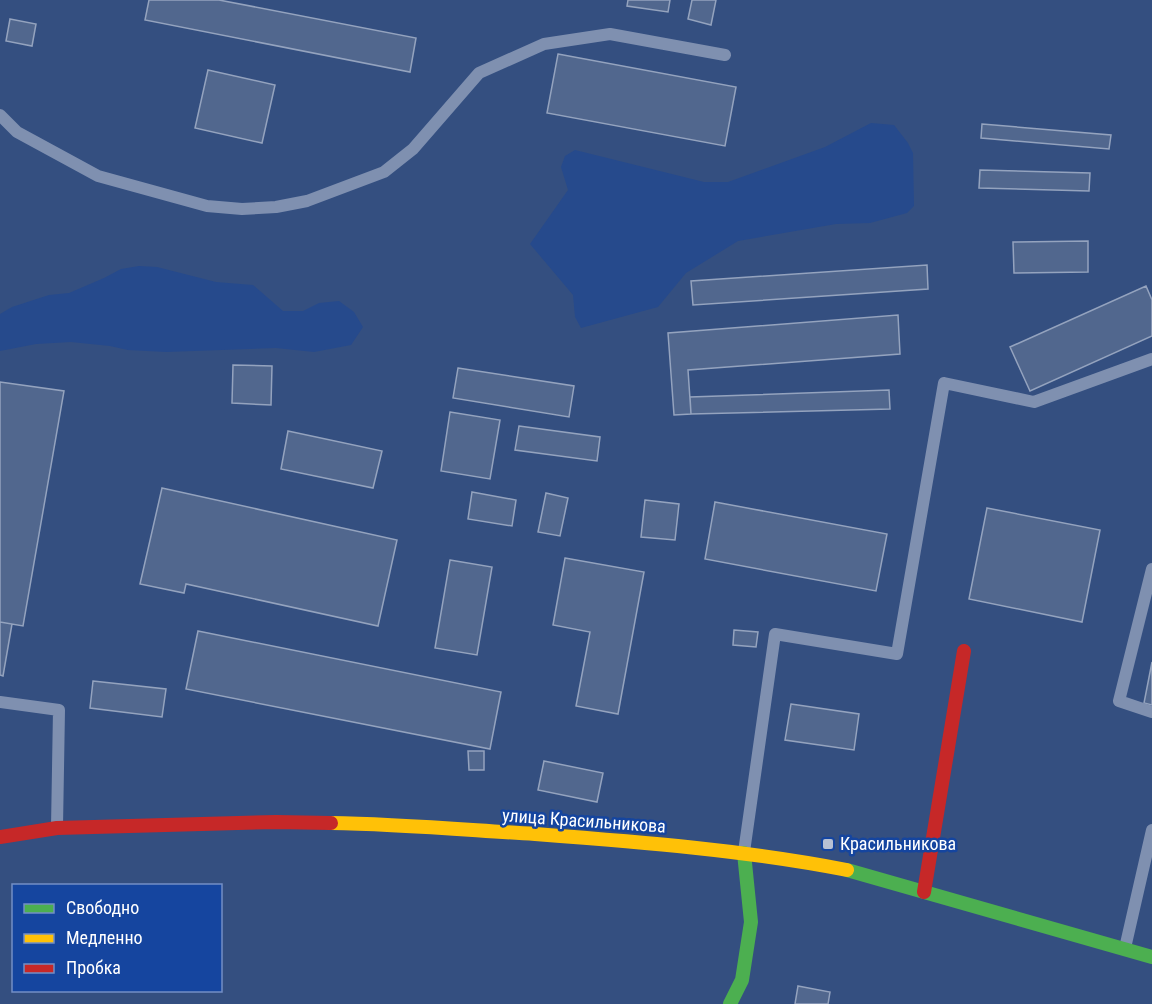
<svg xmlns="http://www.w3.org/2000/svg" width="1152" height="1004" font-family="'Roboto Condensed',sans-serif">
  <rect width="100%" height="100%" fill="#344f80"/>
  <path fill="#264a8c" d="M871 123 894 125 908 143 913 153 914 206 907 213 870 223 836 224 738 241 686 273 658 307 581 328 575 317 573 295 530 244 568 190 561 167 565 156 575 150 704 182H728L825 147Z
    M139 266 157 267 216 282 253 285 283 311H303L319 303 339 301 354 312 363 327 351 345 314 352 276 348 166 352 128 350 110 346 71 342 36 344 0 351V314L12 307 49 295 69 293 104 278 121 269Z"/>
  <path fill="#51678e" stroke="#94a3be" stroke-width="1.5" d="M149 0H219L416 38 410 72 145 20Z
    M628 0H670L668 12 627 6Z
    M692 0H716L711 25 688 19Z
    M10 19 36 24 32 46 6 41Z
    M558 54 736 87 725 146 547 113Z
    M208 70 275 85 262 143 195 128Z
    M982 124 1111 135 1109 149 981 138Z
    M980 170 1090 173 1089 191 979 188Z
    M1088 241V272L1014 273 1013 242Z
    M927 265 928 289 693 305 691 281Z
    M1146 286 1152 300V336L1030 391 1010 347Z
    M898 315 900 354 688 370 691 414 674 415 668 333Z
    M233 365 272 366 271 405 232 403Z
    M458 368 574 386 569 417 453 398Z
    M0 382 64 391 23 626 0 622Z
    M889 390 890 409 691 414 690 397Z
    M450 412 500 420 490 479 441 471Z
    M519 426 600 437 597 461 515 450Z
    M288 431 382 451 373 488 281 469Z
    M162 488 397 540 378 626 186 584 184 593 140 584Z
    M472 492 516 500 512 526 468 519Z
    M546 493 568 498 560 536 538 532Z
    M645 500 679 504 675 540 641 537Z
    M715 502 887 534 876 591 705 559Z
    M987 508 1100 530 1082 622 969 599Z
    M565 558 644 572 618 714 576 706 590 632 553 625Z
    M450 560 492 567 477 655 435 648Z
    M0 622 12 624 3 676 0 675Z
    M734 630 758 632 756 647 733 645Z
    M198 631 501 692 490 749 186 689Z
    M1152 662V705L1144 703Z
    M93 681 166 689 162 717 90 708Z
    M791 704 859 714 854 750 785 740Z
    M468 751H484V770H469Z
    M544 761 603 773 597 802 538 790Z
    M798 986 830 992 828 1004H795Z"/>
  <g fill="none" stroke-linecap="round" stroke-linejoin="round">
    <path stroke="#7f90b0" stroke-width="12" d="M0 115 17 132 98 176 207 206 242 209 276 207 307 201 384 172 413 149 479 73 544 44 610 34 725 55
      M1152 569 1119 701 1152 712
      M0 702 59 710 57 827
      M744 852 775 634 897 654 944 383 1034 402 1152 359
      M1125 948 1152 830"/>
    <path stroke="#4caf50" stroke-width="14" d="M847 870 1152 957
      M730 1004 742 980 751 922 744 853"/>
    <path stroke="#ffc107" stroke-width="14" d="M331 823C399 824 467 830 535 834 640 842 744 850 847 870"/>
    <path stroke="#c62828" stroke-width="14" d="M0 837 57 828 276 822 331 823
      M924 892 964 651"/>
  </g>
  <rect fill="#b8c1d3" stroke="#15459f" stroke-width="2" x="822" y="838" width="12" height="12" rx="3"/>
  <g text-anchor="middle" stroke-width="5" stroke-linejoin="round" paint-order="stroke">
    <g font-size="18" fill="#fff" stroke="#15459f">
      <text transform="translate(584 821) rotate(4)" y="6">улица Красильникова</text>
    </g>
    <g font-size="18" fill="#fff" stroke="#15459f" text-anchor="start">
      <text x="840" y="850">Красильникова</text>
    </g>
  </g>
  <rect x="12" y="884" width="210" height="108" fill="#15459f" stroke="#738fc5" stroke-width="1.5"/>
  <rect x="24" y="904" width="30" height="9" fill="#4caf50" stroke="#738fc5" stroke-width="1.5"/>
  <text x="66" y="914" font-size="18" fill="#ffffff">Свободно</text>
  <rect x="24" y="934" width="30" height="9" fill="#ffc107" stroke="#738fc5" stroke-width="1.5"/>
  <text x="66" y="944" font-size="18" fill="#ffffff">Медленно</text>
  <rect x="24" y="964" width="30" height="9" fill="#c62828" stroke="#738fc5" stroke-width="1.5"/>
  <text x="66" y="974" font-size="18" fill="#ffffff">Пробка</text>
</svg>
